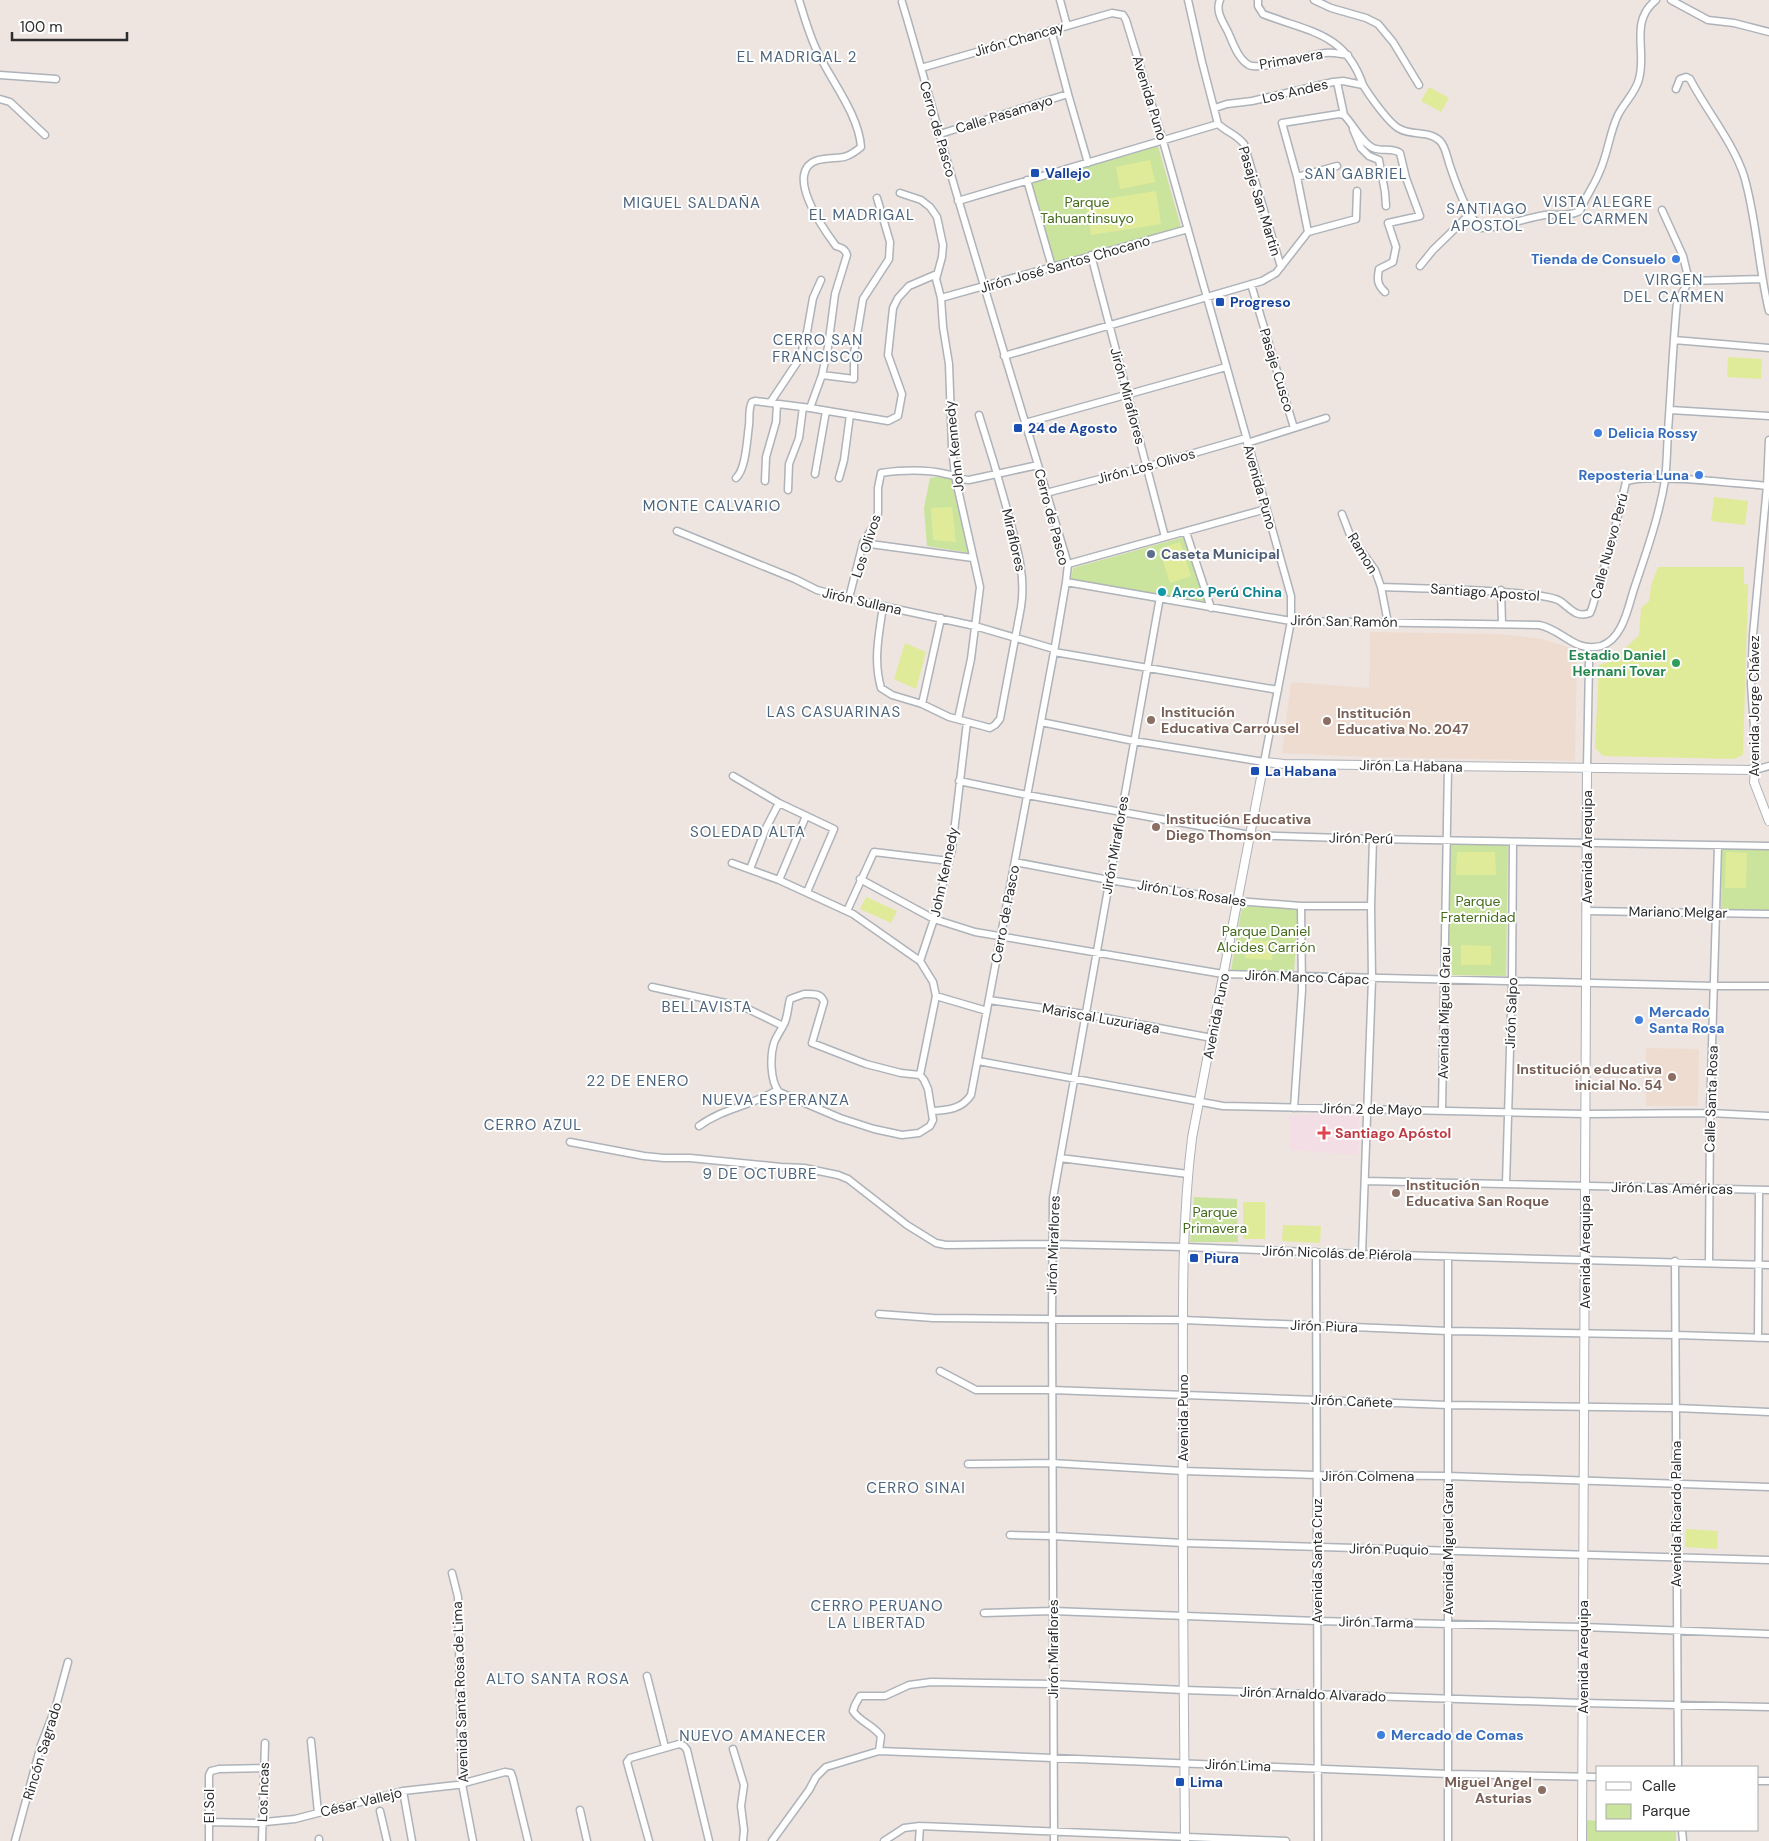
<svg xmlns="http://www.w3.org/2000/svg" width="1769" height="1841" font-family="'DM Sans',sans-serif">
  <rect width="100%" height="100%" fill="#eee4e0"/>
  <path fill="#efdcd0" d="M1370 632 1501 634 1542 639 1577 650 1575 761 1367 757 1282 753 1291 682 1369 688Z
    M1646 1048 1699 1049 1698 1106H1646Z"/>
  <path fill="#f4dee5" d="M1359 1114V1155L1290 1150 1289 1115Z"/>
  <path fill="#cae49d" d="M1158 146 1181 227 1054 264 1031 182Z
    M946 476 953 477 970 553 927 546 924 508 930 478Z
    M1184 537 1205 602 1074 581 1071 578 1073 568Z
    M1450 843 1508 844 1506 976 1448 975Z
    M1722 848 1769 850V910L1721 909Z
    M1242 906 1298 909 1294 972 1231 970Z
    M1194 1197 1237 1199 1238 1242H1190Z
    M1586 1820 1598 1821V1830H1676V1841H1586Z"/>
  <path fill="#e0eb99" d="M1429 87 1449 98 1441 112 1421 101Z
    M1150 160 1155 182 1120 189 1116 167Z
    M1156 191 1161 224 1091 235 1086 202Z
    M1728 357 1762 359 1761 379 1727 377Z
    M1714 497 1748 501 1745 525 1711 521Z
    M952 507 956 542 933 540 931 508Z
    M1180 542 1191 576 1170 583 1159 549Z
    M1658 567H1744V584H1748L1743 755 1734 759 1603 756 1595 748 1599 665 1612 661 1639 635 1641 608 1649 601 1651 585Z
    M905 643 926 652 916 689 894 679Z
    M1457 852H1495L1496 875H1456Z
    M1726 852 1747 853 1746 888H1725Z
    M866 897 897 911 891 923 860 909Z
    M1247 940 1273 941 1272 960 1245 958Z
    M1461 945 1491 946V965H1461Z
    M1243 1202H1265V1239H1243Z
    M1283 1225 1321 1226 1320 1243 1282 1241Z
    M1686 1529 1718 1531 1717 1549 1685 1547Z"/>
  <g fill="none" stroke-linecap="round" stroke-linejoin="round">
    <defs>
      <path id="minor" d="M799 0C805 19 810 38 819 55 833 83 859 116 861 147 842 163 838 155 818 160 782 171 824 230 836 246 842 248 845 249 847 255L835 294 828 347 822 375 810 408
        M1060 0 1067 26
        M1188 0 1202 62 1218 124C1228 133 1236 134 1244 144L1281 267
        M1220 0C1215 11 1223 22 1228 32 1233 43 1238 59 1249 65 1260 71 1309 55 1325 53 1332 52 1340 54 1348 55
        M1258 0V6L1263 14C1308 32 1345 32 1363 85
        M1314 0 1331 8 1366 18 1378 24 1393 42 1419 85
        M1671 0 1708 20 1734 23 1769 32
        M902 2C922 68 939 135 959 202 995 323 1031 443 1068 564L1066 582 1054 652 971 1095C962 1109 948 1110 933 1111
        M1051 30 1068 94 1088 163
        M921 68 1112 13 1123 15 1126 20 1163 141 1291 596V621L1264 762 1134 741 1041 722
        M0 75 56 79
        M1337 82 1344 115
        M1676 89 1680 79 1686 77 1690 79C1706 110 1733 142 1744 176 1757 220 1758 266 1769 311
        M0 99 10 102 45 135
        M1215 108 1227 104 1252 101 1333 82 1343 81 1363 85C1369 95 1390 125 1400 129 1412 136 1429 130 1440 141 1446 147 1447 158 1450 166 1456 184 1467 216 1481 228 1503 228 1524 218 1545 215 1557 214 1568 217 1580 211 1585 197 1594 186 1599 173 1608 154 1609 134 1618 115 1624 103 1636 92 1639 79 1647 50 1629 22 1656 0
        M1353 129 1361 148 1369 156 1379 160 1385 192 1386 206
        M940 134 1068 94
        M1297 177 1337 166
        M1027 180 1052 267
        M900 193 921 200 930 207 937 217 943 245 942 257 936 279 941 298 943 327 949 364 952 447 955 476 980 587 971 659 958 719
        M958 201 1218 124
        M1308 232 1297 177 1282 123 1339 114 1344 115C1353 124 1361 142 1373 148 1382 152 1392 147 1400 153L1406 178 1420 216 1388 223 1396 247 1393 262 1379 269C1377 279 1377 285 1385 292
        M1308 232 1356 219 1357 191
        M1091 255 1165 537
        M1420 266 1433 250 1471 213
        M1689 281 1761 279
        M1251 284 1294 428
        M941 298 1188 229
        M1674 340 1769 348
        M1004 356 1262 281 1276 273 1308 232
        M822 375 854 379V353L863 299 889 259 890 242 877 198
        M770 403 800 358 807 332 813 298 821 280
        M1670 410 1769 416
        M1025 423 1226 367
        M1769 440 1767 486 1753 635 1751 684 1755 742V770L1769 766
        M1247 443 1326 418
        M815 474 826 411
        M736 478C746 469 747 439 749 425 750 418 748 409 752 402L755 401 810 408 888 421 898 416 902 394 888 355 893 308 898 298 909 286 937 274
        M839 478 844 460 850 415
        M765 481 766 457 776 422 777 404
        M788 490 789 464 799 438 803 407
        M1046 493 1146 467 1246 438
        M1342 514 1350 535 1375 570 1381 587 1388 623
        M677 531 795 579 817 590 864 602 975 626 1054 649
        M1186 532 1211 608
        M863 543 973 558
        M1068 564 1266 509
        M1066 582 1291 621 1539 625C1562 629 1574 653 1601 646 1623 639 1628 607 1634 589 1646 553 1659 517 1665 480 1667 464 1667 447 1668 431 1671 388 1673 345 1677 302L1689 281 1683 256 1662 210
        M1381 587C1435 589 1488 589 1542 596 1548 597 1555 598 1560 601 1571 609 1576 618 1590 613L1592 608 1611 545 1626 482C1643 472 1742 484 1767 486
        M1501 590 1502 624
        M849 598 863 543 873 527 878 513V488L881 473C903 470 925 469 946 474 956 475 959 480 969 480L1038 465
        M883 606C879 635 873 659 881 688L892 695 922 704 949 717 990 728 995 725 1000 719 1021 607C1026 576 1017 548 1009 517 1000 483 990 449 979 415
        M1054 652 1278 690
        M922 704 941 618
        M1587 768 1589 663
        M733 776 779 803 834 829 807 892
        M959 781 1027 795 1250 835 1373 839 1769 846
        M1015 862 1109 880 1237 901 1301 906H1371
        M732 863 779 880 853 914 920 961 933 982 936 996 920 1075
        M750 869 766 828 779 803
        M860 879 934 919 975 932 1223 974 1714 986H1769
        M779 880 806 816
        M847 911 874 852 949 861
        M1586 911 1769 914
        M920 961 934 919 952 849 967 722
        M652 987 744 1007 783 1026
        M804 994C813 994 821 993 824 1002L812 1043 866 1064 901 1073 920 1075 924 1080 928 1089 933 1120 930 1126 919 1133 902 1135 874 1129 840 1118 779 1092C770 1081 770 1056 774 1043 777 1035 782 1029 785 1022 788 1014 788 1006 790 999Z
        M936 996 987 1011
        M989 1000 1085 1014 1212 1038
        M978 1061 1223 1106 1585 1114 1710 1113 1769 1116
        M1294 1108 1302 990 1301 906
        M1442 1110 1448 766
        M699 1126C723 1108 752 1106 777 1090
        M570 1142 644 1156 664 1158H690L781 1167 804 1168 838 1175 848 1179 907 1225 936 1243 946 1245 1052 1244 1184 1247 1362 1254 1769 1265
        M1060 1158 1188 1174
        M1365 1181 1769 1190
        M1506 1184 1512 981 1513 842
        M1316 1252 1318 1841
        M1362 1254 1372 979 1371 906 1373 839
        M1448 1257V1841
        M1675 1261 1678 1767
        M1709 1263 1710 1113 1718 845
        M879 1314 933 1318 1183 1320 1448 1331 1676 1335 1769 1338
        M1758 1338 1759 1190
        M940 1371 976 1390H1052L1448 1405 1676 1408 1769 1412
        M968 1464 1052 1463 1183 1471 1317 1475 1448 1476 1769 1487
        M1010 1535 1052 1536 1183 1543 1769 1560
        M452 1573 458 1597 462 1784 473 1841
        M984 1613 1053 1611 1317 1621 1583 1627 1769 1634
        M647 1676 665 1747
        M311 1741 318 1813
        M733 1749 744 1785 741 1806 744 1830 743 1841
        M879 1751 881 1736C873 1725 860 1722 853 1711L855 1705 860 1696H885L909 1685 931 1682 1053 1684 1184 1690 1582 1703 1769 1707
        M1758 1781H1769
        M403 1791 412 1841
        M580 1810 587 1841
        M380 1811 387 1841
        M209 1822 255 1823 295 1819 403 1791 457 1785 505 1772 511 1773 513 1779 528 1841
        M1682 1830 1683 1841
        M319 1839V1841
        M15 1841 41 1745 56 1706 68 1662
        M209 1841V1775L211 1771 219 1769 263 1768
        M262 1841 265 1743
        M649 1841 627 1762 630 1758 679 1744 684 1746 687 1750 709 1841
        M772 1841 809 1790 816 1777 826 1767 879 1751 1448 1774 1598 1777
        M884 1841 904 1828 920 1826 1286 1841
        M919 1841 920 1826
        M1054 1841 1052 1319 1053 1198 1160 597"/>
      <path id="tertiary" d="M1185 1841C1184 1696 1182 1551 1183 1406 1183 1317 1181 1227 1192 1138L1264 762 1284 764 1755 770 1754 782 1769 821
        M1582 1841 1587 768"/>
    </defs>
    <use href="#minor" stroke="#adb3b9" stroke-width="9"/>
    <use href="#tertiary" stroke="#adb3b9" stroke-width="10"/>
    <use href="#minor" stroke="#fff" stroke-width="6"/>
    <use href="#tertiary" stroke="#fff" stroke-width="8"/>
  </g>
  <g fill="#1a4fb4" stroke="#fff" stroke-width="2">
    <rect x="1030" y="168" width="10" height="10" rx="2.5"/>
    <rect x="1215" y="297" width="10" height="10" rx="2.5"/>
    <rect x="1013" y="423" width="10" height="10" rx="2.5"/>
    <rect x="1250" y="766" width="10" height="10" rx="2.5"/>
    <rect x="1189" y="1253" width="10" height="10" rx="2.5"/>
    <rect x="1175" y="1777" width="10" height="10" rx="2.5"/>
  </g>
  <g fill="#3f7fe0" stroke="#fff" stroke-width="2">
    <circle cx="1676" cy="259" r="5"/>
    <circle cx="1598" cy="433" r="5"/>
    <circle cx="1699" cy="475" r="5"/>
    <circle cx="1639" cy="1020" r="5"/>
    <circle cx="1381" cy="1735" r="5"/>
  </g>
  <circle fill="#5c6f8a" stroke="#fff" stroke-width="2" cx="1151" cy="554" r="5"/>
  <circle fill="#0f9aa8" stroke="#fff" stroke-width="2" cx="1162" cy="592" r="5"/>
  <circle fill="#2e9e5b" stroke="#fff" stroke-width="2" cx="1676" cy="663" r="5"/>
  <g fill="#8d6e63" stroke="#fff" stroke-width="2">
    <circle cx="1151" cy="720" r="5"/>
    <circle cx="1327" cy="721" r="5"/>
    <circle cx="1156" cy="827" r="5"/>
    <circle cx="1672" cy="1077" r="5"/>
    <circle cx="1396" cy="1193" r="5"/>
    <circle cx="1542" cy="1790" r="5"/>
  </g>
  <path fill="#e0444e" stroke="#fff" stroke-width="2" d="M1321.5 1125.5h5v5h5v5h-5v5h-5v-5h-5v-5h5z"/>
  <g text-anchor="middle" stroke-width="4" stroke-linejoin="round" paint-order="stroke">
    <g font-size="14" fill="#2d2d2d" stroke="#fff">
      <text transform="translate(1019 39) rotate(-16)" y="5">Jirón Chancay</text>
      <text transform="translate(1291 59) rotate(-10)" y="5">Primavera</text>
      <text transform="translate(1295 91) rotate(-13)" y="5">Los Andes</text>
      <text transform="translate(1150 98) rotate(73)" y="5">Avenida Puno</text>
      <text transform="translate(1004 114) rotate(-17)" y="5">Calle Pasamayo</text>
      <text transform="translate(938 129) rotate(74)" y="5">Cerro de Pasco</text>
      <text transform="translate(1260 201) rotate(73)" y="5">Pasaje San Martin</text>
      <text transform="translate(1065 264) rotate(-16)" y="5">Jirón José Santos Chocano</text>
      <text transform="translate(1277 370) rotate(73)" y="5">Pasaje Cusco</text>
      <text transform="translate(1128 396) rotate(75)" y="5">Jirón Miraflores</text>
      <text transform="translate(954 446) rotate(-96)" y="5">John Kennedy</text>
      <text transform="translate(1146 466) rotate(-15)" y="5">Jirón Los Olivos</text>
      <text transform="translate(1260 487) rotate(74)" y="5">Avenida Puno</text>
      <text transform="translate(1052 517) rotate(75)" y="5">Cerro de Pasco</text>
      <text transform="translate(1014 540) rotate(77)" y="5">Miraflores</text>
      <text transform="translate(866 546) rotate(-72)" y="5">Los Olivos</text>
      <text transform="translate(1609 546) rotate(-75)" y="5">Calle Nuevo Perú</text>
      <text transform="translate(1363 553) rotate(59)" y="5">Ramon</text>
      <text transform="translate(1485 592) rotate(4)" y="5">Santiago Apostol</text>
      <text transform="translate(862 601) rotate(13)" y="5">Jirón Sullana</text>
      <text transform="translate(1344 621) rotate(1)" y="5">Jirón San Ramón</text>
      <text transform="translate(1754 706) rotate(-90)" y="5">Avenida Jorge Chávez</text>
      <text transform="translate(1411 766) rotate(1)" y="5">Jirón La Habana</text>
      <text transform="translate(1361 838) rotate(1)" y="5">Jirón Perú</text>
      <text transform="translate(1115 845) rotate(-80)" y="5">Jirón Miraflores</text>
      <text transform="translate(1587 847) rotate(-90)" y="5">Avenida Arequipa</text>
      <text transform="translate(944 872) rotate(-78)" y="5">John Kennedy</text>
      <text transform="translate(1192 893) rotate(9)" y="5">Jirón Los Rosales</text>
      <text transform="translate(1678 912) rotate(1)" y="5">Mariano Melgar</text>
      <text transform="translate(1005 914) rotate(-79)" y="5">Cerro de Pasco</text>
      <text transform="translate(1307 977) rotate(2)" y="5">Jirón Manco Cápac</text>
      <text transform="translate(1444 1013) rotate(-89)" y="5">Avenida Miguel Grau</text>
      <text transform="translate(1511 1013) rotate(-88)" y="5">Jirón Salpo</text>
      <text transform="translate(1216 1016) rotate(-79)" y="5">Avenida Puno</text>
      <text transform="translate(1101 1018) rotate(10)" y="5">Mariscal Luzuriaga</text>
      <text transform="translate(1711 1099) rotate(-88)" y="5">Calle Santa Rosa</text>
      <text transform="translate(1371 1109) rotate(1)" y="5">Jirón 2 de Mayo</text>
      <text transform="translate(1672 1188) rotate(1)" y="5">Jirón Las Américas</text>
      <text transform="translate(1053 1245) rotate(-88)" y="5">Jirón Miraflores</text>
      <text transform="translate(1585 1252) rotate(-90)" y="5">Avenida Arequipa</text>
      <text transform="translate(1337 1253) rotate(2)" y="5">Jirón Nicolás de Piérola</text>
      <text transform="translate(1324 1326) rotate(2)" y="5">Jirón Piura</text>
      <text transform="translate(1352 1401) rotate(2)" y="5">Jirón Cañete</text>
      <text transform="translate(1183 1418) rotate(-90)" y="5">Avenida Puno</text>
      <text x="1368" y="1481">Jirón Colmena</text>
      <text transform="translate(1676 1514) rotate(-90)" y="5">Avenida Ricardo Palma</text>
      <text transform="translate(1389 1549) rotate(1)" y="5">Jirón Puquio</text>
      <text transform="translate(1448 1549) rotate(-90)" y="5">Avenida Miguel Grau</text>
      <text transform="translate(1317 1561) rotate(-90)" y="5">Avenida Santa Cruz</text>
      <text transform="translate(1376 1622) rotate(1)" y="5">Jirón Tarma</text>
      <text transform="translate(1053 1649) rotate(-90)" y="5">Jirón Miraflores</text>
      <text transform="translate(1583 1657) rotate(-90)" y="5">Avenida Arequipa</text>
      <text transform="translate(460 1692) rotate(-92)" y="5">Avenida Santa Rosa de Lima</text>
      <text transform="translate(1313 1694) rotate(2)" y="5">Jirón Arnaldo Alvarado</text>
      <text transform="translate(42 1751) rotate(-73)" y="5">Rincón Sagrado</text>
      <text transform="translate(1238 1765) rotate(2)" y="5">Jirón Lima</text>
      <text transform="translate(263 1792) rotate(-88)" y="5">Los Incas</text>
      <text transform="translate(361 1802) rotate(-14)" y="5">César Vallejo</text>
      <text transform="translate(209 1806) rotate(-90)" y="5">El Sol</text>
    </g>
    <g font-size="14" font-weight="bold" fill="#164399" stroke="#fff" text-anchor="start">
      <text x="1045" y="178">Vallejo</text>
      <text x="1230" y="307">Progreso</text>
      <text x="1028" y="433">24 de Agosto</text>
      <text x="1265" y="776">La Habana</text>
      <text x="1204" y="1263">Piura</text>
      <text x="1190" y="1787">Lima</text>
    </g>
    <g font-size="14" fill="#446c1b" stroke="#fff">
      <text x="1087" y="207">Parque<tspan x="1087" dy="16">Tahuantinsuyo</tspan></text>
      <text x="1478" y="906">Parque<tspan x="1478" dy="16">Fraternidad</tspan></text>
      <text x="1266" y="936">Parque Daniel<tspan x="1266" dy="16">Alcides Carrión</tspan></text>
      <text x="1215" y="1217">Parque<tspan x="1215" dy="16">Primavera</tspan></text>
    </g>
    <g font-size="14" font-weight="bold" fill="#366cbe" stroke="#fff" text-anchor="start">
      <text x="1666" y="264" text-anchor="end">Tienda de Consuelo</text>
      <text x="1608" y="438">Delicia Rossy</text>
      <text x="1689" y="480" text-anchor="end">Reposteria Luna</text>
      <text x="1649" y="1017">Mercado<tspan x="1649" dy="16">Santa Rosa</tspan></text>
      <text x="1391" y="1740">Mercado de Comas</text>
    </g>
    <g font-size="14" font-weight="bold" fill="#4e5e75" stroke="#fff" text-anchor="start">
      <text x="1161" y="559">Caseta Municipal</text>
    </g>
    <g font-size="14" font-weight="bold" fill="#0d838f" stroke="#fff" text-anchor="start">
      <text x="1172" y="597">Arco Perú China</text>
    </g>
    <g font-size="14" font-weight="bold" fill="#27864d" stroke="#fff" text-anchor="end">
      <text x="1666" y="660">Estadio Daniel<tspan x="1666" dy="16">Hernani Tovar</tspan></text>
    </g>
    <g font-size="14" font-weight="bold" fill="#785e54" stroke="#fff" text-anchor="start">
      <text x="1161" y="717">Institución<tspan x="1161" dy="16">Educativa Carrousel</tspan></text>
      <text x="1337" y="718">Institución<tspan x="1337" dy="16">Educativa No. 2047</tspan></text>
      <text x="1166" y="824">Institución Educativa<tspan x="1166" dy="16">Diego Thomson</tspan></text>
      <text x="1662" y="1074" text-anchor="end">Institución educativa<tspan x="1662" dy="16">inicial No. 54</tspan></text>
      <text x="1406" y="1190">Institución<tspan x="1406" dy="16">Educativa San Roque</tspan></text>
      <text x="1532" y="1787" text-anchor="end">Miguel Angel<tspan x="1532" dy="16">Asturias</tspan></text>
    </g>
    <g font-size="14" font-weight="bold" fill="#be3a42" stroke="#fff" text-anchor="start">
      <text x="1335" y="1138">Santiago Apóstol</text>
    </g>
    <g font-size="15" letter-spacing="1" fill="#4d647e" stroke="#fff">
      <text x="797" y="62">EL MADRIGAL 2</text>
      <text x="1356" y="179">SAN GABRIEL</text>
      <text x="1598" y="207">VISTA ALEGRE<tspan x="1598" dy="17">DEL CARMEN</tspan></text>
      <text x="692" y="208">MIGUEL SALDAÑA</text>
      <text x="1487" y="214">SANTIAGO<tspan x="1487" dy="17">APOSTOL</tspan></text>
      <text x="862" y="220">EL MADRIGAL</text>
      <text x="1674" y="285">VIRGEN<tspan x="1674" dy="17">DEL CARMEN</tspan></text>
      <text x="818" y="345">CERRO SAN<tspan x="818" dy="17">FRANCISCO</tspan></text>
      <text x="712" y="511">MONTE CALVARIO</text>
      <text x="834" y="717">LAS CASUARINAS</text>
      <text x="748" y="837">SOLEDAD ALTA</text>
      <text x="707" y="1012">BELLAVISTA</text>
      <text x="638" y="1086">22 DE ENERO</text>
      <text x="776" y="1105">NUEVA ESPERANZA</text>
      <text x="533" y="1130">CERRO AZUL</text>
      <text x="760" y="1179">9 DE OCTUBRE</text>
      <text x="916" y="1493">CERRO SINAI</text>
      <text x="877" y="1611">CERRO PERUANO<tspan x="877" dy="17">LA LIBERTAD</tspan></text>
      <text x="558" y="1684">ALTO SANTA ROSA</text>
      <text x="753" y="1741">NUEVO AMANECER</text>
    </g>
  </g>
  <rect x="1596" y="1766" width="162" height="65" fill="#ffffff" stroke="#ababab"/>
  <rect x="1606" y="1782" width="25" height="8" fill="#ffffff" stroke="#ababab"/>
  <text x="1642" y="1791" font-size="15" fill="#2d2d2d">Calle</text>
  <rect x="1606" y="1804" width="25" height="15" fill="#cae49d" stroke="#ababab"/>
  <text x="1642" y="1816" font-size="15" fill="#2d2d2d">Parque</text>
  <path d="M12 32v8h115v-8" fill="none" stroke="#2d2d2d" stroke-width="2.5"/>
  <text x="20" y="32" font-size="15" fill="#2d2d2d" stroke="#ffffff" stroke-width="4" paint-order="stroke">100 m</text>
</svg>
